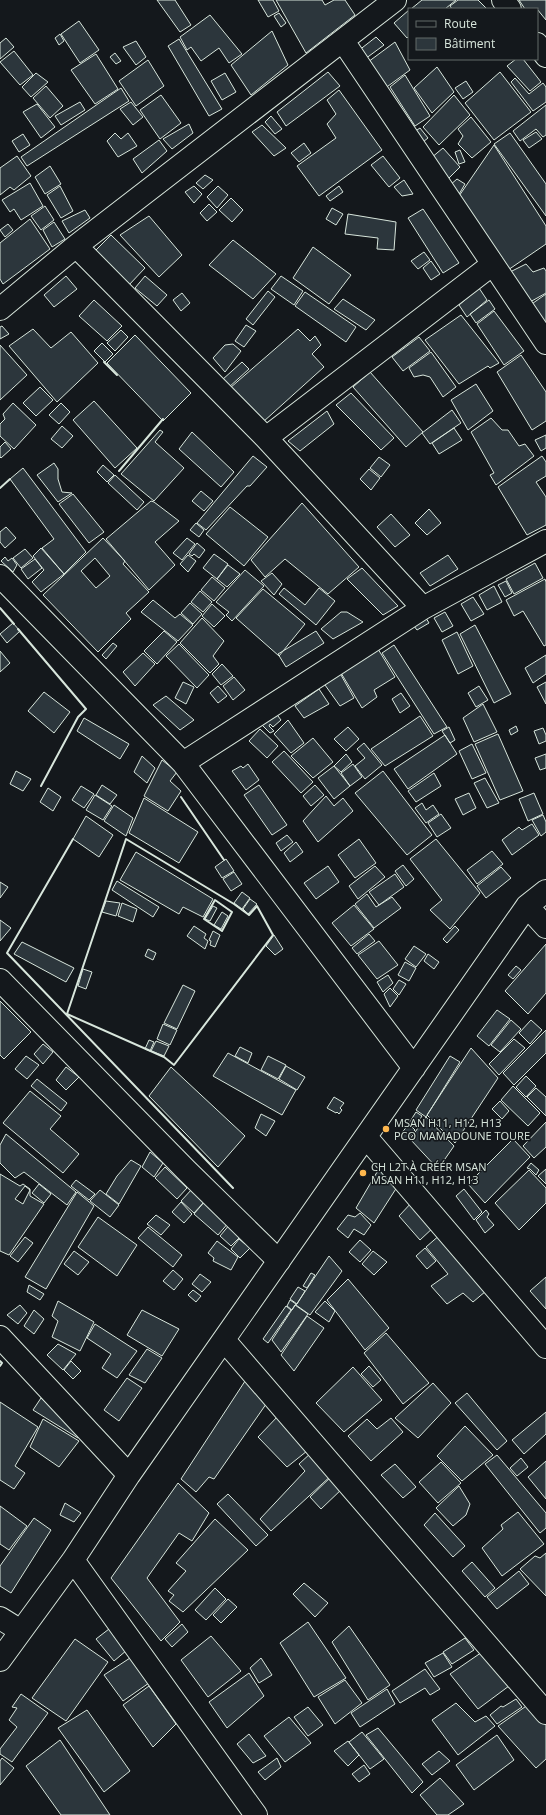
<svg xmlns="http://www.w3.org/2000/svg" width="546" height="1815" font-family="'Open Sans',sans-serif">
  <rect width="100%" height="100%" fill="#14181c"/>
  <path fill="#2c363c" stroke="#d8e6dc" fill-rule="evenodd" d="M157 0H175L191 25 180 32Z
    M258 0H273L279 11 268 17Z
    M276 0H322L325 5 334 0H345L355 15 306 53Z
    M422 0H456L445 9H411Z
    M458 0H478L487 9H452L450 6Z
    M519 0H546V20L537 9H525Z
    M409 10V36L407 38 394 23Z
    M279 13 286 23 281 27 274 16Z
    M210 15 242 54 229 63 219 48 201 61 191 47 187 50 180 37Z
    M79 21 99 50 80 63 61 34Z
    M272 31 288 65 251 95 231 65Z
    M60 34 64 41 59 45 55 38Z
    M376 37 384 45 365 59 358 51Z
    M6 38 14 47 0 59V43Z
    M179 39 222 109 209 116 168 46Z
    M136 41 146 57 136 65 123 47Z
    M395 42 410 70 384 89 368 62Z
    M14 51 33 75 20 85 0 62Z
    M115 53 121 61 116 64 110 57Z
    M96 54 118 89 95 104 71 70Z
    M516 59H523L541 82 530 91 507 66Z
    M148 60 164 86 136 106 119 81Z
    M437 67 454 92 432 113 414 88Z
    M328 72 340 86 286 126 277 112Z
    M500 72 531 112 494 140 465 103Z
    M36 73 48 82 31 97 22 87Z
    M225 73 236 92 222 100 211 81Z
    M405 75 430 116 415 126 390 87Z
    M515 78 529 94 543 83 546 87V102L533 111 511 82Z
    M466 81 473 92 463 99 455 88Z
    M46 86 63 106 50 118 33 98Z
    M121 88 129 101 27 166 21 157Z
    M339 90 382 150 319 196 297 166 336 138 327 124 336 114 327 100Z
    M161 95 181 123 160 139 140 110Z
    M454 95 470 115 439 145 423 127Z
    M80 102 85 110 61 125 55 116Z
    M131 102 143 117 133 125 120 109Z
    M37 104 55 127 41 138 23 112Z
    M546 105V135L543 137 536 129 520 141 513 131Z
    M271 116 282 129 275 134 265 122Z
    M471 117 491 142 472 158 458 144 463 136 458 129Z
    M189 124 193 133 172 149 163 139Z
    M262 125 286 148 274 156 252 132Z
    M420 128 428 138 423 142 414 132Z
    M536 132 542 139 529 148 523 140Z
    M115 133 121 139 128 133 137 146 118 157 107 141Z
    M510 133 546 184V216L494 144Z
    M23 134 30 145 19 152 12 141Z
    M159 140 167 151 142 173 133 159Z
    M304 143 311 153 299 162 291 153Z
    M494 145 546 226V244L508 270 459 196Z
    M443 148 460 167 447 180 431 158Z
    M460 150 465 162 459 164 455 152Z
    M17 156 31 176 14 190 10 187 0 195V168Z
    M383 156 400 178 389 187 371 165Z
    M50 166 61 184 45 194 35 177Z
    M205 175 213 180 203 189 196 183Z
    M457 179 465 184 458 196 450 185Z
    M404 180 413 194 402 196 394 187Z
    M30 183 43 206 21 220 14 209 10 212 2 200Z
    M60 186 73 211 61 218 47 195Z
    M194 186 202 194 194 203 185 192Z
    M218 186 228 195 217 208 207 197Z
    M339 186 343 192 330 201 326 196Z
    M231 198 243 210 232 222 219 210Z
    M209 204 217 212 207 221 200 213Z
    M45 206 54 220 41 230 31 216Z
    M332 208 343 214 336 225 326 219Z
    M423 209 459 263 443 273 408 218Z
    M85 210 90 218 69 233 62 221Z
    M348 214 396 222 394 250 377 249 378 238 345 234Z
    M149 216 182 255 159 277 120 235Z
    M30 219 50 249 3 284 0 279V243Z
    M54 222 65 239 52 247 43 230Z
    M8 224 13 230 5 237 0 230Z
    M111 235 145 268 128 286 93 253Z
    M233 240 276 274 253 299 209 265Z
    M313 247 351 275 329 304 293 278Z
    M424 252 430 260 418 269 411 261Z
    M431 261 440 274 431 280 423 268Z
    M526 264 533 272 544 268 546 271V293L530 302 510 272Z
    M66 276 77 289 54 307 44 295Z
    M145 276 167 295 157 306 135 288Z
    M281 276 303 291 294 305 271 289Z
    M479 288 487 300 467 317 459 305Z
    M268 291 275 297 253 325 246 319Z
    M305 292 356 327 346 342 295 306Z
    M182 293 190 303 181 311 173 300Z
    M546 294V340L526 308Z
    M343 299 375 320 366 330 334 309Z
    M94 300 122 326 107 341 79 316Z
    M489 300 495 309 476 323 470 314Z
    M494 311 524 351 504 365 477 324Z
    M461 315 499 363 490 368 488 366 459 384 425 340Z
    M246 325 256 331 244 347 235 341Z
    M2 326 9 334 0 339V327Z
    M33 329 51 348 71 332 98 363 57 402 9 346Z
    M298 329 310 341 315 336 321 345 312 354 324 367 263 422 230 388Z
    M121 330 128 337 115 351 107 343Z
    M135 335 191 393 163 421 107 363Z
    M419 337 430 351 403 371 392 357Z
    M102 343 113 354 105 362 94 351Z
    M233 344 241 351 225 372 213 358 225 345Z
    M0 345 27 375 0 400Z
    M431 352 456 387 443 397 430 377 423 375 414 377 409 368Z
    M521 355 546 392V421L532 430 497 372Z
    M242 362 249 369 228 388 222 380Z
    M370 372 423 432 406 447 353 387Z
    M476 384 493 411 468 430 451 400Z
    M40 387 53 400 36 416 23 403Z
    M351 393 394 438 381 450 336 405Z
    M94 401 137 448 115 468 73 420Z
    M13 403 36 425 14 449 0 436V424L5 419 3 414Z
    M61 403 70 412 59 424 49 415Z
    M452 410 461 423 430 444 422 433Z
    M327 411 334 424 300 451 288 441Z
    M491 418 502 430H508L519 446 525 444 534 456 496 485 490 475 494 473 471 432Z
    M62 426 73 436 62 448 51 439Z
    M454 428 462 440 439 454 432 443Z
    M160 430 163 432 155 442 184 468 154 501 121 474Z
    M192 432 234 472 221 487 179 449Z
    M546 435V448L541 451 535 440Z
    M5 442 11 449 1 458 0 457V447Z
    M253 456 267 467 250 486H247L206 530 197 523Z
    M542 456 546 462V476L536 482 546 497V525L527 535 498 487Z
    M379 457 390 465 381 477 370 468Z
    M54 463 58 469V479L62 492 72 493 58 502 37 475Z
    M103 465 114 475 107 482 97 472Z
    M23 468 86 552 64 574 42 548 54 539 10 479Z
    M369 469 380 478 371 490 360 479Z
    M115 475 144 502 137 510 108 483Z
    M201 491 213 501 204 511 192 501Z
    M73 494 104 532 89 543 59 504Z
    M151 501 154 502 179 521 155 542 175 565 149 590 106 539Z
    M302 503 359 567 328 594 285 559 265 577 251 560Z
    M230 507 268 537 244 566 206 534Z
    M429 509 441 523 427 535 415 523Z
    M391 514 410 535 395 547 377 527Z
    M196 523 204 530 199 537 190 530Z
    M6 527 16 538 5 548 0 542V532Z
    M103 538 125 561 123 564 149 592 126 613 131 619 98 652 43 595ZM95 558 110 576 96 588 81 571Z
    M187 538 195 544 182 560 173 553Z
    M197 543 205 550 199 558 194 554 192 556 189 554Z
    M41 548 64 574 41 592 32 582 44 570 33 556Z
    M25 549 33 558 21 568 13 558Z
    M214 554 228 564 217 579 203 568Z
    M188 555 196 561 188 572 180 564Z
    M448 555 458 569 430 586 420 573Z
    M5 557 8 561 12 558 17 565 13 572 1 561Z
    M35 559 42 568 28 579 21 569Z
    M535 563 543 578 514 594 506 579Z
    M228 565 240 574 227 587 217 579Z
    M362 568 398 606 383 615 347 579Z
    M245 570 264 586 232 621 226 615 229 612 216 602Z
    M272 573 282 584 274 595 261 581Z
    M212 577 225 588 214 601 201 590Z
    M545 579 546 582V645L544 646 523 611 514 616 506 600Z
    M506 581 512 593 505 597 498 585Z
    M494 586 502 602 487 610 479 595Z
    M284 588 305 605 319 588 335 601 316 625 279 594Z
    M263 589 305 624 279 656 236 618Z
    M200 591 212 602 203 612 191 602Z
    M473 597 484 614 471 621 461 604Z
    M153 600 175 618 180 614 193 625 178 641 141 612Z
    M190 603 202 614 193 624 181 613Z
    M212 604 225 616 214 627 202 616Z
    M341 612H347L363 622 333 639 321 629Z
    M445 612 453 626 442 632 434 618Z
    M202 618 224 641 213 656 219 664 210 673 180 643Z
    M426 618 429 623 417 630 414 626Z
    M13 623 20 631 7 643 0 634Z
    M475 625 511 694 494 703 460 634Z
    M164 631 177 642 157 664 144 651Z
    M316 631 324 643 286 667 278 654Z
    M457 632 473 666 458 674 442 640Z
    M113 643 117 646 106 659 102 655Z
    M179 644 209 675 197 688 166 656Z
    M375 644 395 677 374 690 377 697 362 708 338 668Z
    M394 645 447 727 434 734 382 653Z
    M0 651 10 663 0 672Z
    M143 653 155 664 135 686 123 672Z
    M546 655V674L533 683 525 668Z
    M222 664 233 676 221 685 212 674Z
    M337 668 354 698 340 706 320 678Z
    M234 677 245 690 233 700 223 686Z
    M183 682 194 687 186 704 175 698Z
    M546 682V704L537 687Z
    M218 686 227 696 218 703 210 693Z
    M479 686 488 700 476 707 468 693Z
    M319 689 329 704 304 718 295 706Z
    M44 692 70 712 54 733 28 711Z
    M401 693 410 706 400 713 392 699Z
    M166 696 194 720 180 730 153 705Z
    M483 704 497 732 474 742 463 718Z
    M275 712 281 720 273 727 270 724 269 726 274 731 270 733 261 724Z
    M420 716 433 736 385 766 371 749Z
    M84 718 129 744 120 759 77 731Z
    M288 720 304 743 291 753 274 734Z
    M516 726 518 731 511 735 509 730Z
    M348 727 359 739 346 751 334 739Z
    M449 727 455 740 450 743 442 731Z
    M543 728 546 735V741L539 744 534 731Z
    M260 729 278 746 267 758 249 741Z
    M498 734 523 791 500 800 475 744Z
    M445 735 457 754 408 789 394 769Z
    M313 738 333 762 313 778 291 756Z
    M364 743 382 765 365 779 355 766 365 758 357 749Z
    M472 744 486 773 472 779 459 751Z
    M284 751 313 782 301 793 272 762Z
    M346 754 352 762 341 772 334 766Z
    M546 754V768L540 770 535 758Z
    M142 756 155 768 147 783 134 772Z
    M162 760 177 772 170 781 181 791 168 811 144 796Z
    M248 764 259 780 246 790 232 771 241 766 243 768Z
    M353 764 362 777 350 786 341 773Z
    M334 766 350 786 334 799 318 778Z
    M16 771 31 779 23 791 10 784Z
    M383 771 432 835 407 855 355 793Z
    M434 773 441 786 416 802 408 791Z
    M485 778 499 803 487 808 474 783Z
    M102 785 117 795 110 804 96 795Z
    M259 785 287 825 272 835 244 795Z
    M315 785 324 795 311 806 303 796Z
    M81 786 94 794 84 808 72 800Z
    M48 788 61 797 53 811 40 802Z
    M469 793 476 808 463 815 455 799Z
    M534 793 543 814 528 821 519 799Z
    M95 795 112 806 103 820 86 810Z
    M326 796 334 806 343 798 353 811 318 842 303 821Z
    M144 798 198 832 179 863 129 833Z
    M422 803 426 810 433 805 439 814 426 823 415 808Z
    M114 805 133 818 126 836 104 821Z
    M441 814 451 828 437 837 428 823Z
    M543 815 546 822V832L541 836 532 820Z
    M86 816 113 835 99 857 73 839Z
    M532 824 539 835 512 855 502 840 519 827 522 830Z
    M287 835 293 842 281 851 276 843Z
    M359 839 376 863 355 878 338 855Z
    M436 839 480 893 450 929 430 910 442 900 410 859Z
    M296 842 303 852 290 862 284 853Z
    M492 851 503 864 477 884 467 870Z
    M136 852 213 899 203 917 183 907 179 914 120 880Z
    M226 859 234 871 222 878 215 867Z
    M403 865 414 879 406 886 395 871Z
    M328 866 339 882 316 899 304 883Z
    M375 866 385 877 358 899 349 886Z
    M501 867 511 878 486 898 477 886Z
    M234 872 242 884 231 891 223 879Z
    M395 874 404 887 379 905 369 892Z
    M117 881 159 907 153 917 112 890Z
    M0 882 8 887 0 898Z
    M242 892 250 898 242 909 234 903Z
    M367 894 376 907 392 897 401 908 374 928 355 904Z
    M250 899 257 904 248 914 243 909Z
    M106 901 120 903 116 916 102 912Z
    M122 903 137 909 133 922 118 916Z
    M354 905 374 929 351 946 332 923Z
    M213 906 217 908 210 921 205 919Z
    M222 912 228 916 221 929 214 925Z
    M0 920 11 928 0 941Z
    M194 926 206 934 204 938 208 941 205 949 187 936Z
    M455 926 459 930 447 943 443 939Z
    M213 931 220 935 215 947 210 945 211 941 209 940Z
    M369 934 375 941 357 954 352 948Z
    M274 935 283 949 275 955 266 946Z
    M379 941 398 965 377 979 358 955Z
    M22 942 74 968 66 982 14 954Z
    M546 944V993L528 1014 505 991Z
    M414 946 426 954 416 967 405 959Z
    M148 949 156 953 153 960 145 956Z
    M428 954 439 962 434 969 424 961Z
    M405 962 416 968 409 981 398 975Z
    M516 966 521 970 513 979 508 975Z
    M83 969 92 972 86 989 78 986Z
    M388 975 393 983 383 992 377 982Z
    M399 980 406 984 399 995 393 989Z
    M183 985 195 991 177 1029 164 1023Z
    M390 988 398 996 390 1007 384 994Z
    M0 1001 31 1032 4 1059 0 1055Z
    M497 1010 510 1019 489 1046 477 1036Z
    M511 1020 521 1029 500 1052 491 1045Z
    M531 1020 542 1030 530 1044 519 1033Z
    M163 1024 177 1030 170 1045 157 1039Z
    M546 1030V1053L514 1085 503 1073Z
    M514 1039 525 1048 499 1075 489 1064Z
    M149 1040 154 1042 150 1051 145 1049Z
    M156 1041 169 1046 164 1056 151 1051Z
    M43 1044 53 1052 43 1064 34 1054Z
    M240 1047 252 1053 248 1063 235 1056Z
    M471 1048 498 1078 455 1143 427 1115Z
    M228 1053 296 1090 282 1115 213 1076Z
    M26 1056 39 1065 27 1079 15 1069Z
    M268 1056 286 1065 278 1079 261 1070Z
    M450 1056 460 1062 426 1117 416 1110Z
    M286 1066 305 1077 297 1090 279 1079Z
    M66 1067 79 1077 66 1090 56 1080Z
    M171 1067 245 1136 218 1167 149 1096Z
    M526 1076 536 1086 526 1097 516 1087Z
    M37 1079 67 1103 61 1111 31 1086Z
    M513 1086 540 1113 528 1126 501 1100Z
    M536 1088 546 1097V1116L527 1097Z
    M30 1091 61 1116 50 1129 79 1154 63 1173 3 1123Z
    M334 1097 344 1103 340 1108 342 1110 339 1114 337 1112 336 1113 327 1108Z
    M500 1101 509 1111 502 1119 492 1109Z
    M416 1112 422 1116 415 1127 409 1123Z
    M261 1114 275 1121 266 1136 255 1128Z
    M426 1117 454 1146 438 1169 410 1139Z
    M546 1122V1147L534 1158 523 1146Z
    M409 1124 415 1130 406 1140 400 1135Z
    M6 1134 76 1192 67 1205 24 1172 15 1178 0 1163V1145Z
    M513 1139 530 1157 485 1203 468 1184Z
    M150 1152 163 1163 154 1177 142 1167Z
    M131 1160 141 1166 119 1204 106 1194 117 1176Z
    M531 1163 539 1170 536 1175 530 1169 527 1168Z
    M165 1167 187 1188 177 1199 155 1178Z
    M380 1167 399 1184 374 1223 356 1208Z
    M546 1169V1184L538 1176Z
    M529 1170 546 1188V1203L519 1230 495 1203Z
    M0 1174 20 1186 23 1184 30 1189V1196L44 1204 9 1255 0 1251ZM25 1186 30 1190 23 1204 15 1199Z
    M76 1180 95 1194 89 1200 71 1186Z
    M39 1184 51 1194 44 1203 32 1193Z
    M192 1189 205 1201 194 1213 181 1201Z
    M464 1189 482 1212 474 1220 456 1196Z
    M100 1190 119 1205 110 1217 90 1201Z
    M77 1192 94 1206 46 1289 25 1277Z
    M205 1201 229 1222 218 1235 194 1214Z
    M413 1201 435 1226 420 1240 399 1216Z
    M181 1202 192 1214 184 1223 172 1212Z
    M486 1210 489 1214 487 1217 494 1225 485 1233 476 1220Z
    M360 1213 371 1225 364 1235 354 1229 348 1238 337 1229 348 1215 355 1217Z
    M156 1215 170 1225 161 1235 147 1224Z
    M98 1217 137 1245 117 1276 78 1247Z
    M230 1224 242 1235 231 1246 220 1236Z
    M148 1227 182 1255 173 1267 138 1238Z
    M441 1234 486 1291 473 1302 463 1293 447 1304 431 1286 448 1274 426 1247Z
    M25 1237 33 1243 18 1262 10 1256Z
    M239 1239 245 1244 248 1242 252 1246 240 1258 231 1249Z
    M360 1240 371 1250 360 1262 349 1252Z
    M217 1241 238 1257 231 1270 213 1261 214 1258 208 1253Z
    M425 1248 436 1261 427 1269 416 1256Z
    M74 1251 89 1262 78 1275 64 1264Z
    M373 1251 387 1262 374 1275 362 1264Z
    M329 1256 342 1271 310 1315 296 1305Z
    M173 1270 183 1279 174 1290 163 1281Z
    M311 1273 315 1275 307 1288 303 1286Z
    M200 1274 211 1282 202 1292 192 1284Z
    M546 1277V1309L530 1291Z
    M348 1279 389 1328 365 1350 327 1300Z
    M29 1285 44 1294 40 1300 27 1292Z
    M298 1287 305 1291 297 1304 290 1299Z
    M193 1290 201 1296 196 1302 188 1295Z
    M290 1300 296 1304 292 1310 287 1306Z
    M58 1301 94 1322 80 1351 52 1337 58 1321 52 1316Z
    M325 1301 335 1311 329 1322 315 1312Z
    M20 1305 27 1313 18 1324 7 1315Z
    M295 1305 308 1314 281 1352 272 1340Z
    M286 1306 291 1310 268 1343 263 1339Z
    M34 1310 44 1319 34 1334 24 1326Z
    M142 1310 179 1329 162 1356 127 1335Z
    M307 1316 324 1328 294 1371 281 1355Z
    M95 1324 137 1351 117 1378 102 1368 111 1354 87 1338Z
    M386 1333 429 1383 403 1404 364 1353Z
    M58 1344 76 1354 63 1370 47 1355Z
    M147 1349 162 1358 145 1383 129 1375Z
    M71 1361 81 1371 73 1379 64 1370Z
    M369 1366 381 1380 373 1387 361 1374Z
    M353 1367 382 1400 344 1432 316 1403Z
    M249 1375 271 1397 214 1479 209 1477 196 1492 181 1479Z
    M127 1378 142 1388 119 1421 104 1410Z
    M433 1383 451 1403 418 1438 395 1418Z
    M467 1393 507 1441 497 1450 455 1403Z
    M41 1398 80 1435 78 1438 33 1410Z
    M0 1402 38 1427 15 1466 25 1473 14 1489 0 1480Z
    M546 1412V1434L524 1454 512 1440Z
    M279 1415 312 1447 287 1467 258 1437Z
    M391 1418 403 1432 371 1461 348 1436 367 1419 377 1429Z
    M43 1419 79 1441 59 1467 30 1447Z
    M465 1426 493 1455 462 1481 437 1456Z
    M312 1452 334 1473 271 1531 260 1519 305 1471 299 1464Z
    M497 1455 546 1513V1528L540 1533 485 1464Z
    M521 1458 528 1467 517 1476 510 1468Z
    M546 1461V1499L528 1477Z
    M441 1462 461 1483 438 1503 419 1482Z
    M395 1464 416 1487 403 1498 381 1475Z
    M333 1475 344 1487 321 1509 310 1497Z
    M178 1483 209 1513 192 1541 179 1533 147 1578 180 1622 161 1641 111 1578Z
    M459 1486 470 1504 466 1515 453 1526 436 1508Z
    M228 1494 268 1535 256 1546 217 1504Z
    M65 1503 81 1513 74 1522 60 1515Z
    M0 1506 27 1526 9 1550 0 1544Z
    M518 1512 544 1544 502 1576 482 1548 503 1529 501 1525Z
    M435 1513 465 1546 453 1557 424 1525Z
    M34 1518 51 1530 11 1593 0 1586V1566Z
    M215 1519 248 1550 183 1612 169 1601 174 1595 168 1591 186 1571 176 1563Z
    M546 1553V1596L520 1569 535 1556 540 1558Z
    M472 1562 495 1588 485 1597 462 1571Z
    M519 1571 529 1584 497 1609 487 1597Z
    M304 1583 328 1603 315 1617 293 1594Z
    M215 1588 226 1599 206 1620 195 1610Z
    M228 1599 237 1607 221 1623 213 1615Z
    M308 1622 346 1678 314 1697 280 1643Z
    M182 1624 188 1632 172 1647 165 1639Z
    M349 1626 390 1685 368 1700 332 1642Z
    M109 1629 127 1650 114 1661 96 1639Z
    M211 1636 241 1671 208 1697 181 1660Z
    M465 1638 474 1650 452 1664 443 1652Z
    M75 1639 108 1662 66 1721 32 1698Z
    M488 1648 513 1683 478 1709 450 1674Z
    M443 1653 452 1667 434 1677 425 1663Z
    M130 1658 149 1683 123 1701 104 1675Z
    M261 1658 272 1675 259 1683 250 1668Z
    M425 1669 440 1689 430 1695 425 1688 400 1703 392 1691Z
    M249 1673 264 1696 227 1728 209 1702Z
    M345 1680 362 1703 335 1724 318 1697Z
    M149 1686 176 1724 153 1747 123 1705Z
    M387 1689 395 1704 360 1727 351 1713Z
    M21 1694 48 1713 12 1762 0 1754V1749L17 1727 9 1720 17 1708 12 1707Z
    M516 1699 522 1707 497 1724 490 1715 501 1706 503 1707Z
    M456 1703 475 1722 486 1716 495 1726 458 1755 432 1720Z
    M529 1704 546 1723V1759L536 1768 498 1726Z
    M308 1707 323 1725 308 1736 294 1717Z
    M87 1710 130 1771 104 1792 58 1728Z
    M289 1717 311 1743 285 1762 264 1736Z
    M378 1728 423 1782 412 1793 366 1735Z
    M362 1732 384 1759 370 1769 349 1742Z
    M249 1734 266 1756 253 1763 237 1744Z
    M497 1735 514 1760 474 1790 456 1765Z
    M60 1740 110 1815H61L26 1766Z
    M348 1741 359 1755 348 1766 334 1751Z
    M439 1751 450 1761 432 1775 422 1764Z
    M2 1758 14 1768 0 1785V1761Z
    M277 1758 281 1767 265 1780 258 1772Z
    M364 1765 370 1774 359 1782 352 1774Z
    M440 1778 464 1804 448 1815H437L420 1795Z"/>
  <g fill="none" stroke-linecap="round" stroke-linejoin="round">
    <defs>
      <path id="minor" d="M503 0 510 9
        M343 41 546 343
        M537 44 546 56
        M76 246 266 438 423 608
        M0 309 76 246 395 0
        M266 438 493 264
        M0 576 183 763 414 1068
        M183 763 423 608 546 541
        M527 906 546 927
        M0 980 186 1170 279 1261
        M366 1137 546 1347
        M0 1337 129 1475
        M224 1340 546 1713
        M73 1560 256 1815
        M0 1618 21 1631
        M0 1660 73 1560 129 1475 527 906 546 891"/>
    </defs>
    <use href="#minor" stroke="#d8e6dc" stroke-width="24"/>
    <use href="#minor" stroke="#14181c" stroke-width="22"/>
    <path stroke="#d8e6dc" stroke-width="2" d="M104 362 117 375
      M119 471 163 419
      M0 488 10 479
      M0 608 14 624
      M18 629 86 709 78 717 41 786
      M181 797 224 860
      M73 839 7 953 233 1188
      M126 839 234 904 249 915 257 906 273 935 174 1065 164 1057 67 1014Z
      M215 900 232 912 222 931 204 919Z
      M0 1361 2 1363 0 1366"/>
  </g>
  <g fill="#ffb74d" stroke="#14181c" stroke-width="1.5">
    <circle cx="386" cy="1129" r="4"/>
    <circle cx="363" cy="1173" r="4"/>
  </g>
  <g text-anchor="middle" stroke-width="3" stroke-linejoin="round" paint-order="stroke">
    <g font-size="11" fill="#d8e6dc" stroke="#14181c" text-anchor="start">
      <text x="394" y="1127">MSAN H11, H12, H13<tspan x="394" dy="13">PCO MAMADOUNE TOURE</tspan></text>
      <text x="371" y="1171">CH L2T À CRÉÉR MSAN<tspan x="371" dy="13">MSAN H11, H12, H13</tspan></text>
    </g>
  </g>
  <rect x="408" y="8" width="130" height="52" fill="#14181c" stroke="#626a69"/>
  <rect x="416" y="21" width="20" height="6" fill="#14181c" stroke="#626a69"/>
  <text x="444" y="28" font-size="12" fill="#d8e6dc">Route</text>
  <rect x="416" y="38" width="20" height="12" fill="#2c363c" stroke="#626a69"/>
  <text x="444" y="48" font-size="12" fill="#d8e6dc">Bâtiment</text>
</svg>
